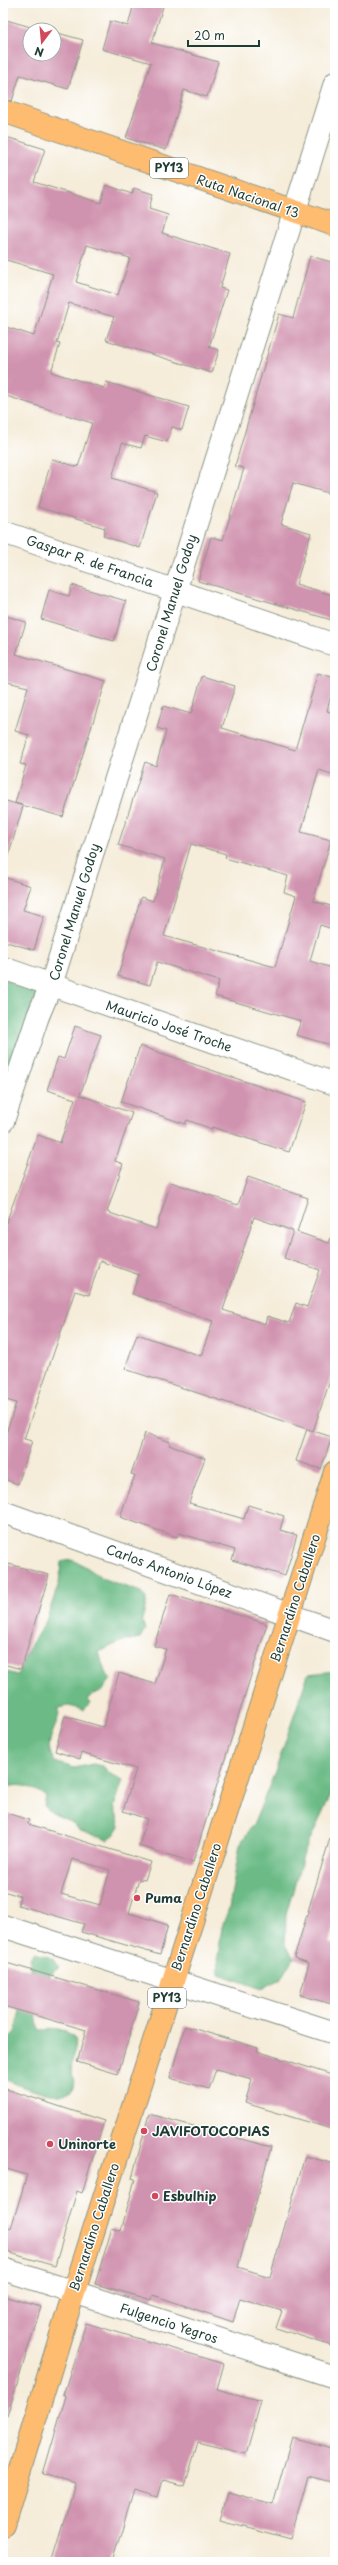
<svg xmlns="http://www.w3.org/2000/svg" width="338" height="2565" font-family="'Playpen Sans',sans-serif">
  <rect width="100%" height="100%" fill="#fff"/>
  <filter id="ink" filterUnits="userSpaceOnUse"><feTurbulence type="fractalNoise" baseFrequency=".025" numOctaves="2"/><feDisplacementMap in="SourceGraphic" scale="8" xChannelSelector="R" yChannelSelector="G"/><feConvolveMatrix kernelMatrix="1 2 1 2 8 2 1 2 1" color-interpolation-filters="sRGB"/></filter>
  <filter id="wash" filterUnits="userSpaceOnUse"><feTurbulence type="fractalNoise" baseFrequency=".012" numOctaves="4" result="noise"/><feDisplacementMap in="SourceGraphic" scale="16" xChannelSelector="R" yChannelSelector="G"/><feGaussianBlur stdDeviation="0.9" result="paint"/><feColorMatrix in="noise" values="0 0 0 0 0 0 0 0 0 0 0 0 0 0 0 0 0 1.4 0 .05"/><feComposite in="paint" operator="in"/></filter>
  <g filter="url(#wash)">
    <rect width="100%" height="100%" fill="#f5ecd9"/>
    <path fill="#6cbb86" stroke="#467c5d" d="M3 968 36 989 50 1011 48 1023 13 1107 3 1124Z
      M71 1560 80 1563 104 1579 141 1592 147 1600 142 1620 145 1629 140 1638 120 1642 99 1652 105 1672 111 1679 103 1690 93 1694 88 1700 91 1703 84 1710 69 1706 59 1708C60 1729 40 1740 55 1762L74 1768 93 1764 103 1766 109 1773 123 1780 114 1807 120 1826 115 1834 107 1840 78 1829 71 1822 52 1813 44 1806 46 1796C33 1787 16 1781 3 1790V1671L17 1675 30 1646 46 1621 59 1583 61 1562Z
      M335 1671V1786L304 1853 286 1915 285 1945 294 1958 282 1978 262 1989 219 1974 218 1955 222 1927 229 1908 240 1844 254 1823 275 1772 308 1674Z
      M35 1952 54 1959 59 1967C36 1979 33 2007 39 2030 54 2029 62 2028 75 2037 79 2055 63 2061 75 2081L72 2090C52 2102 23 2086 3 2079V2039H8L15 2032 24 1993 32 1977 30 1958Z"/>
    <g id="blocks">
      <path fill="#d093af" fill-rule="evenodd" d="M134 3H164L152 43 218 62 207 97 184 90 166 150 126 138 151 63 102 49 110 21 128 26Z
        M3 19 41 30H30V54H54V32L83 40 68 89 20 75 12 101 3 99Z
        M3 136 45 149 34 182 101 203 106 185 132 194 134 188 153 194 149 209 168 215 162 233 230 254 220 288 227 290 209 347 219 350 212 373 106 340 114 317 69 303 57 343 60 344 51 372 104 388 106 382 189 407 182 430 172 427 167 442 145 436 141 448 122 443 112 478 157 492 140 548 103 536 105 528 38 507 52 459 78 467 92 423 3 395V326L34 336 53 274 3 259ZM87 245 130 258 118 295 76 282Z
        M310 256 335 263V495L293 483 281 524 311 533 296 584 335 596V621L198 581 211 537 223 540 244 468 235 466 279 314 293 318Z
        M72 585 126 601 114 641 41 619 49 590 69 596Z
        M3 615 26 622 16 654 106 681 63 817 15 803 26 765 20 764 29 735 15 731 28 687 3 681Z
        M318 673 335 678 327 711 335 713V775L319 770 301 832 331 840 313 901 335 907V930L320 925 310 961 335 969V1032L331 1045 296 1035 301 1021 215 996 219 981 157 962 150 985 118 976 141 897 153 901 165 859 118 845 145 762 156 766 166 731 157 728 163 706 191 714 202 676 235 686 222 728 295 750ZM191 844 226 854 225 858 288 876 284 892 296 896 275 967 164 936Z
        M3 800 23 806 8 857 3 856Z
        M3 877 31 886 23 910 44 916 34 950 3 941Z
        M75 1026 101 1035 80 1095 132 1113 115 1161 123 1164 107 1212 156 1229 171 1182 238 1205 248 1177 308 1198 297 1232 329 1243 332 1235 335 1236V1366L313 1431 125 1369 137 1334 201 1356 213 1321 132 1294 139 1275 100 1261 89 1295 75 1291 24 1439 32 1441 18 1484 3 1479V1443L16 1403 3 1399V1231L38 1135 60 1143 75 1099 47 1090 58 1057 64 1059ZM254 1217 293 1231 284 1258 320 1270 307 1307 296 1303 289 1323 267 1316 265 1324 223 1310Z
        M140 1046 306 1102 289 1152 212 1127V1129L187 1120 185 1124 121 1102Z
        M307 1429 332 1437 321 1469 296 1461Z
        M145 1433 170 1442 169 1445 205 1458 189 1503 244 1519 248 1505 284 1516 280 1530 297 1535 285 1576 232 1560 235 1550 179 1533 177 1537 120 1517 135 1475 131 1474Z
        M9 1564 49 1575 21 1669 3 1664V1585Z
        M170 1594 267 1624 193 1862 139 1846 147 1819 123 1811 136 1769 81 1753 80 1759 55 1751 65 1716 103 1727 119 1673 155 1684 166 1649 154 1646Z
        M3 1812 29 1820 28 1824 151 1862 145 1880 139 1879 129 1913 168 1925 160 1955 81 1932 84 1924 18 1905 20 1896 3 1891ZM72 1859 110 1870 100 1905 61 1894Z
        M330 1838 335 1839V1921L329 1943 335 1945V2005L300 1995 309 1963 294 1958Z
        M3 1962 139 2002 118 2074 77 2062 86 2030 3 2006Z
        M185 2026 258 2048 257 2051 335 2076V2130L245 2103 252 2079 216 2069 209 2089 170 2078Z
        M3 2088 104 2121 82 2193 77 2191 55 2266 3 2251V2226L11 2228 27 2175 3 2168Z
        M149 2114 271 2147 238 2267 270 2277 305 2156 335 2164V2347L276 2328 282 2311 240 2298 233 2322 153 2295 152 2300 95 2284 112 2228 121 2231 135 2179 132 2178Z
        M3 2296 41 2307 7 2416H3Z
        M86 2323 224 2364 217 2389 261 2401 246 2454 198 2442 185 2486 163 2480 158 2497 134 2490 112 2562H51L75 2484 43 2474 66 2396 63 2395Z
        M292 2437 335 2449V2483L308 2476 291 2539 220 2520 228 2492 273 2504Z"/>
    </g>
  </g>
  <g filter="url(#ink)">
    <use href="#blocks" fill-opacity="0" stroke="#8a9486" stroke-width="1"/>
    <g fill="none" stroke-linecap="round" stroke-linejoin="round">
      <defs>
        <path id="street" d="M3 532 335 645
          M3 968 335 1084
          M3 1121 38 1016 51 985 335 83
          M3 1512 335 1631
          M3 1926 335 2033
          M3 2269 335 2377"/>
        <path id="highway" d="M3 111 335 225
          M3 2525 74 2292 335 1472"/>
      </defs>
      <use href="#street" stroke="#8a9486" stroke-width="24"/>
      <use href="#highway" stroke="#8a9486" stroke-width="24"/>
      <use href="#street" stroke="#fff" stroke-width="22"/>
      <use href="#highway" stroke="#fdbc6f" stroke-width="22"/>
    </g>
  </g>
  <g fill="#d1495b" stroke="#fff" stroke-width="1.5">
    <circle cx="137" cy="1898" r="4"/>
    <circle cx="144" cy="2131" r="4"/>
    <circle cx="50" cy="2144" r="4"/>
    <circle cx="155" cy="2196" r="4"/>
  </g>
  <g text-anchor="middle" stroke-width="3" stroke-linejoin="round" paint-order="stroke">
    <g fill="#fff" stroke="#627771" stroke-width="1">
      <rect x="150" y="158" width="38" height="20" rx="3"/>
      <rect x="148" y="1988" width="38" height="20" rx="3"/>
    </g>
    <g font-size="12" font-weight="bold" fill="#1f3d34">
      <text x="169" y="172">PY13</text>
      <text x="167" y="2002">PY13</text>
    </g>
    <g font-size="13" fill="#1f3d34" stroke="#fff">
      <text transform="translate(248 196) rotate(19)" y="5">Ruta Nacional 13</text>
      <text transform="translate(90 561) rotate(19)" y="5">Gaspar R. de Francia</text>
      <text transform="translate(171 603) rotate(-73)" y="5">Coronel Manuel Godoy</text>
      <text transform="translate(74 912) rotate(-73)" y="5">Coronel Manuel Godoy</text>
      <text transform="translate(169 1026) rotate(19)" y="5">Mauricio José Troche</text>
      <text transform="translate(169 1571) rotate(20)" y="5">Carlos Antonio López</text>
      <text transform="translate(295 1598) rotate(-72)" y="5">Bernardino Caballero</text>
      <text transform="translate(196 1907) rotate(-72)" y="5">Bernardino Caballero</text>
      <text transform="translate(94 2227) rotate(-72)" y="5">Bernardino Caballero</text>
      <text transform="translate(169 2323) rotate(18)" y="5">Fulgencio Yegros</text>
    </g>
    <g font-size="13" font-weight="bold" fill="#1f3d34" stroke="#fff" text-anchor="start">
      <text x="145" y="1903">Puma</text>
      <text x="152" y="2136">JAVIFOTOCOPIAS</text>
      <text x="58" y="2149">Uninorte</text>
      <text x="163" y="2201">Esbulhip</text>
    </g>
  </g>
  <rect width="338" height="2565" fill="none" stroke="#fff" stroke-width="16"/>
  <g transform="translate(42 42) rotate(196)"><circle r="19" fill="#ffffff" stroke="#a5b1ae"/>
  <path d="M0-3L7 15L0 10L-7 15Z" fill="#d1495b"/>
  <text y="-6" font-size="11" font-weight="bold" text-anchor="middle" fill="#1f3d34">N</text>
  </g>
  <path d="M188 40v6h71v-6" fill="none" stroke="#1f3d34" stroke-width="2"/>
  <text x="194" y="40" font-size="12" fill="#1f3d34" stroke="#ffffff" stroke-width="3" paint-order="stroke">20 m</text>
</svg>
